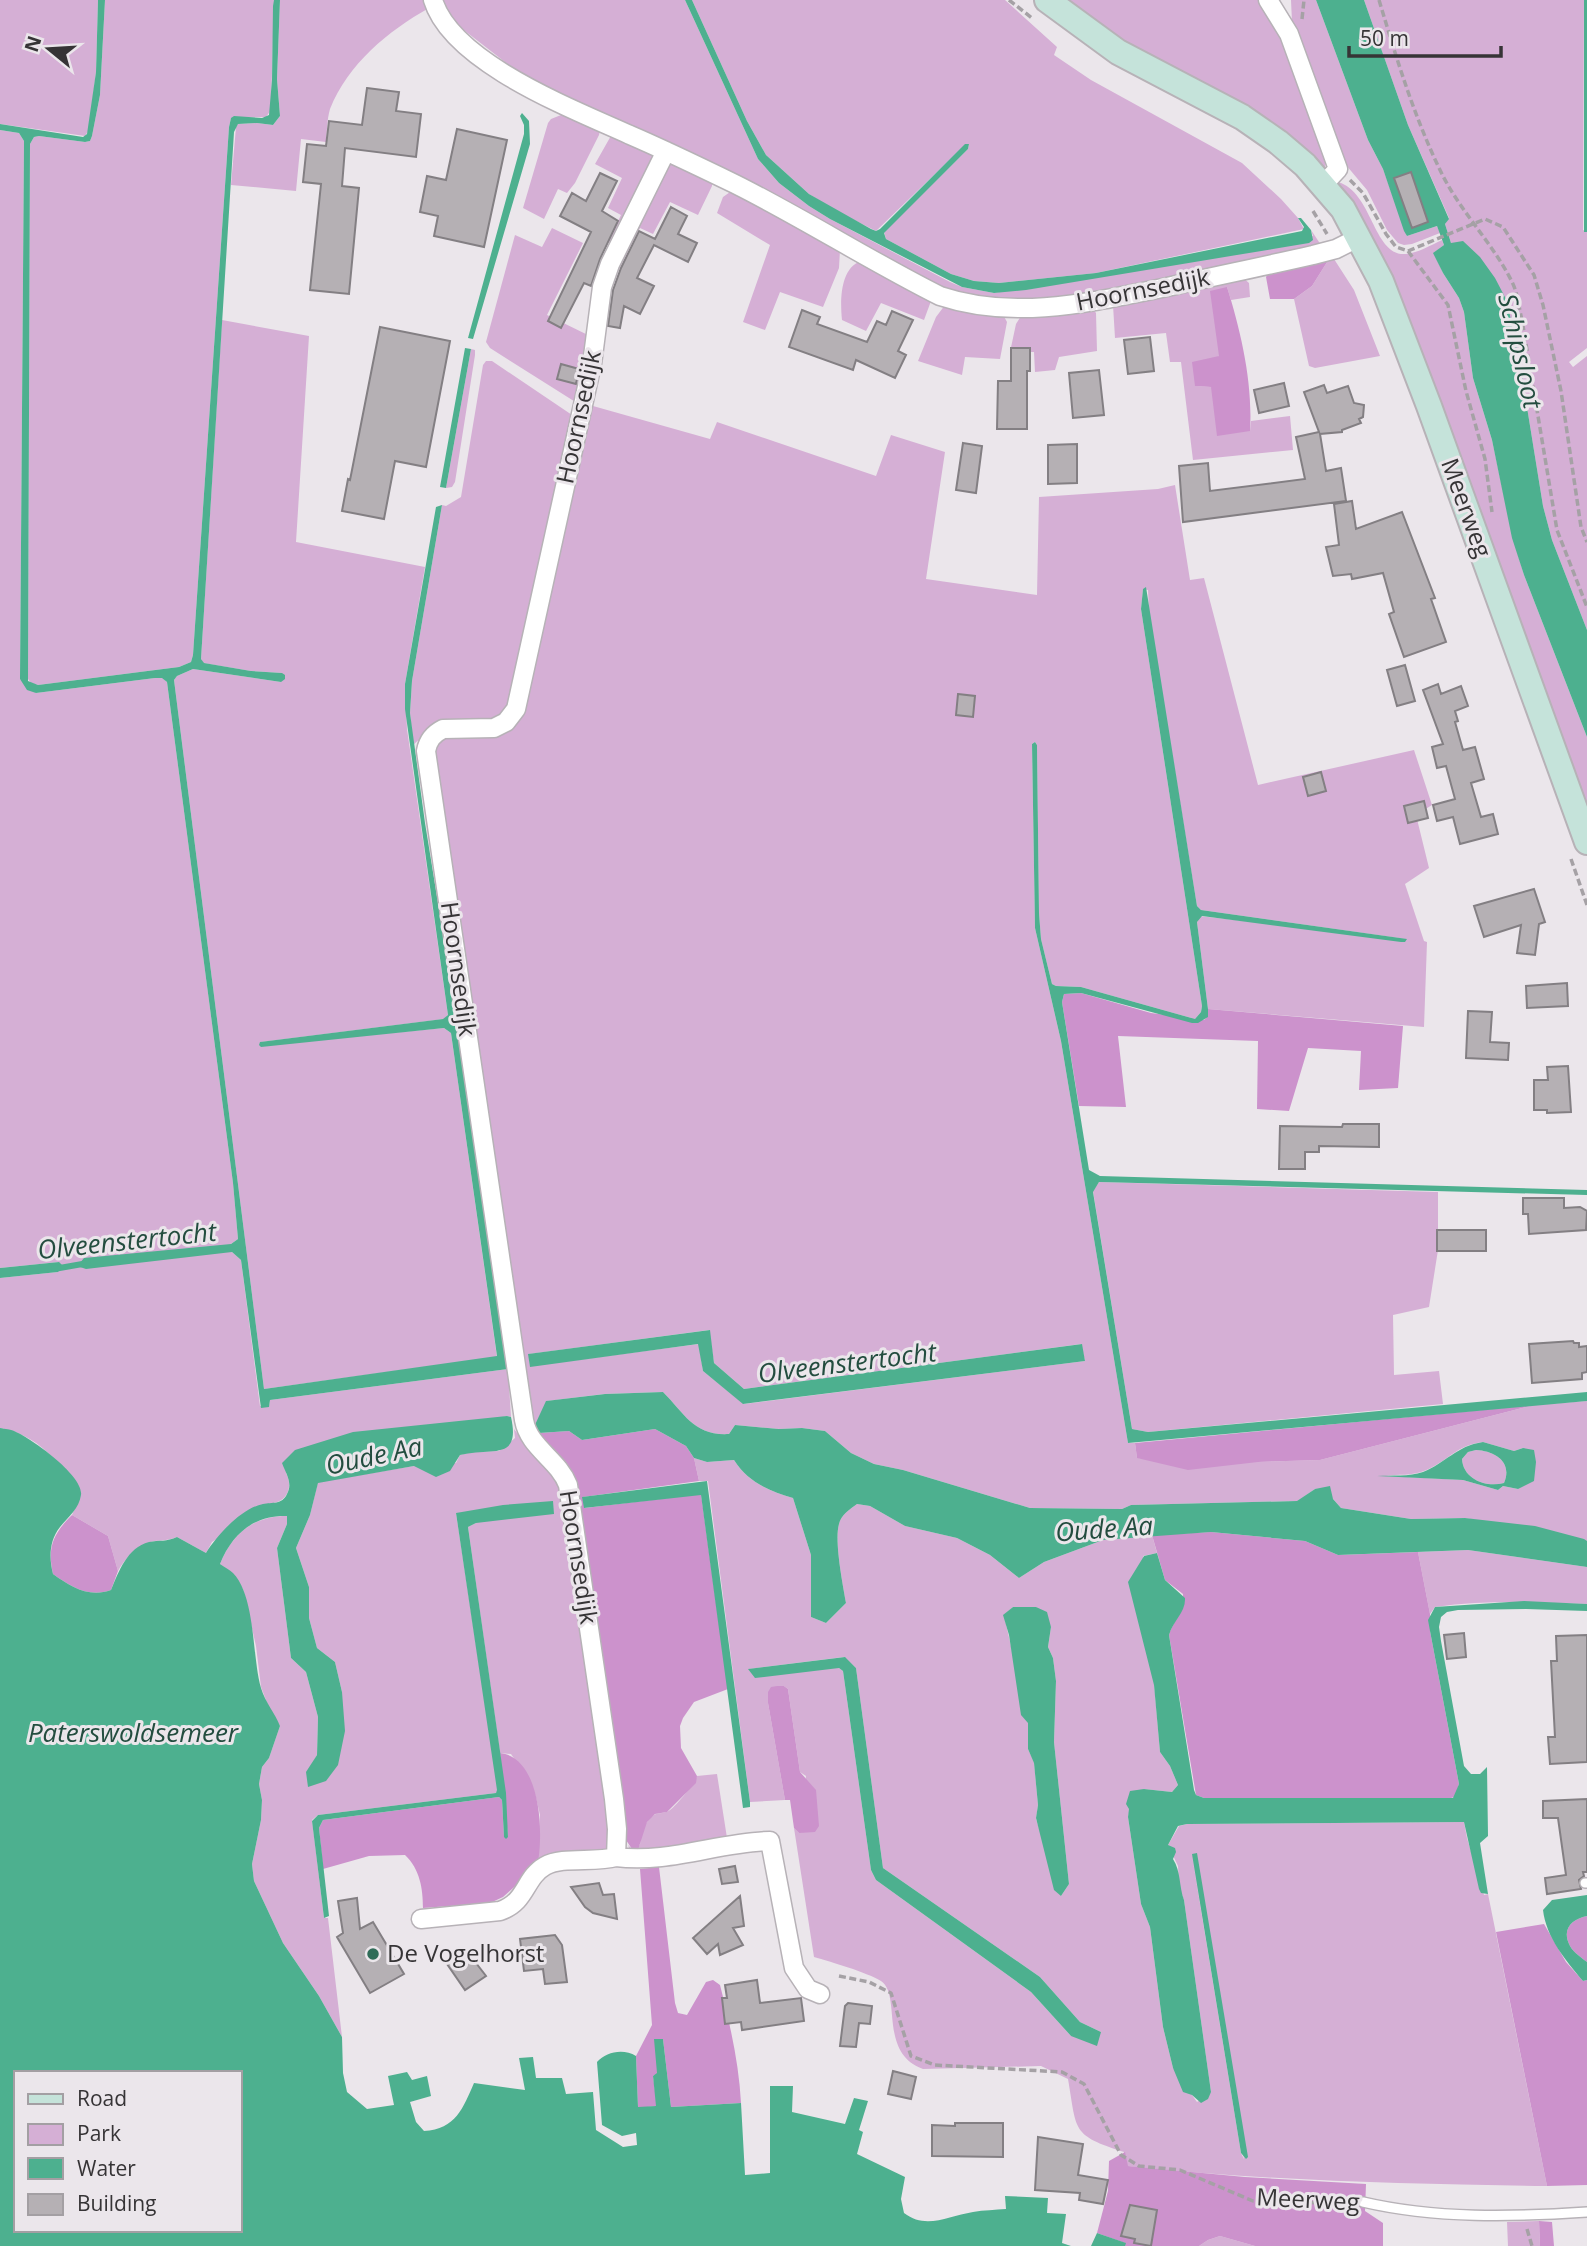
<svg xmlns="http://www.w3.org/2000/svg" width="1587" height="2246" font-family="'Open Sans',sans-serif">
  <rect width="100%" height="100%" fill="#ebe6eb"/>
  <path fill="#d5afd5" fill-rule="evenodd" d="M0 0H98L96 72 89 130 85 136 0 124Z
    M105 0H274L271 110 266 117 231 118 229 127 193 655 191 662 179 667 38 685 31 683 28 679 30 144 34 137 39 136 85 142 90 141 92 136 100 95Z
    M280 0H427L429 8C388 31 348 64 330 109 327 119 327 132 326 142L301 139 296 191 231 185 236 127 238 124 257 123 273 125 280 116 277 79Z
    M442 0H685L758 159 779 183 809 206 830 219 950 282 962 287 994 293 1313 236 1311 230 1321 245 1112 293 1030 302 953 295 698 159 538 84 505 62 456 24Z
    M692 0H1005L1057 47 1054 55 1091 80 1242 163 1281 199 1298 218 1304 229 1096 273 999 283 974 281 951 274 886 239 884 232 968 149 969 144 965 145 876 231 836 211 809 194 766 155 747 121Z
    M1058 0H1258C1294 42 1309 109 1326 160L1325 169 1318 170Z
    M1291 0H1316L1368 140 1383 169 1407 236 1437 226 1440 233 1412 244 1404 245 1398 243 1387 230 1367 190 1346 165 1292 22Z
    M1364 0H1584L1583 230 1587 232V348L1569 362 1573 367 1587 356V630L1552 540 1543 506 1520 364 1451 243 1445 224 1449 218 1408 125Z
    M566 113 600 130 599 135 575 183 567 193 558 189 544 219 523 208 548 123 551 119Z
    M0 130 19 133 24 141 20 679 36 693 155 678 162 677 167 682 233 1183 238 1239 231 1244 232 1252 241 1260 260 1406H269L270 1400 508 1369 511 1417 507 1416 286 1473C293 1486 288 1501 273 1503L212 1542 206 1553 177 1537C166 1542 157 1539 148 1543 136 1547 124 1560 118 1571L108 1536 72 1515 81 1494C62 1464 37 1434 0 1428V1278L58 1272 59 1262 0 1268Z
    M612 134 652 151 654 161 613 244 608 242 621 215 608 208 622 178 595 164Z
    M677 162 712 179V186L698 215 670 202 653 234 640 228 611 285 613 269 662 169Z
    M1338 182C1373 192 1373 257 1406 254 1418 253 1431 245 1442 240L1444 245 1434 253 1443 273 1459 298 1464 312 1473 378 1492 440 1513 538 1524 575 1587 737V825Z
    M733 190 840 250 839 268 823 307 780 292 765 330 743 322 770 245 717 213 723 197Z
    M552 228 583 243 547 315 592 337 577 403 490 348 486 342 515 235 542 247Z
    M1329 259H1334L1354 290 1380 356 1315 368 1309 366 1294 299 1312 286Z
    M861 261 931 301 924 320 881 303 866 331 842 320C840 301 840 268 861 261Z
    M1242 277 1249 283 1250 297 1231 300 1227 287 1219 356 1196 386 1211 387 1250 431 1251 421 1290 416 1293 450 1193 460 1181 362H1170L1166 333 1115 338 1113 305Z
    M945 305 1002 313 1007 322 1000 359 965 357 962 375 918 361 936 317Z
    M1093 309 1096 313 1097 351 1059 357 1055 370 1035 372 1034 352H1010L1016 324 1021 316Z
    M222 320 309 336 296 542 425 567 405 684 407 729 448 1015 444 1019 261 1042 260 1045 444 1028 451 1033 497 1357 264 1389 174 680 177 676 193 669 281 682 282 673 251 671 203 663 201 659Z
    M471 349 475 350V355L455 482 452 487 446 488Z
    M486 361H492L575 417 510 706 497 721 423 736 413 745 410 713 412 681 442 505 446 506 461 497 483 365Z
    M593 406 710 439 717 422 876 476 891 435 945 452 926 579 1037 595 1039 497 1158 489 1175 485 1190 580 1204 578 1258 785 1414 750 1432 805 1416 815 1429 868 1405 884 1424 941 1427 942 1424 1027 1208 1009 1197 922 1199 916 1406 939 1201 910 1197 906 1149 613 1148 590 1143 589 1141 609 1202 1006 1201 1012 1195 1019 1081 987 1056 986 1052 984 1041 939 1039 913 1037 745 1035 742 1032 744 1035 928 1061 1041 1128 1443H1135L1137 1458 1258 1462 1320 1460 1534 1405 1587 1401V1541L1465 1518 1411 1519 1341 1508 1333 1499 1315 1489 1298 1501 1131 1505 1122 1509 1030 1508 903 1470 874 1464 851 1453 825 1431 802 1428 779 1429 735 1425 729 1434C694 1436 685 1414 663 1392L604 1394 547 1401 537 1425 531 1427 431 740 499 730 536 646ZM709 1330 714 1363 744 1389 1081 1344 1085 1361 744 1404 703 1371 699 1344 530 1366 529 1354ZM1483 1442 1514 1451 1523 1448 1518 1489 1503 1486 1498 1490 1463 1480 1386 1476C1398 1474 1412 1476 1424 1471 1447 1462 1456 1445 1483 1442Z
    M1099 1182 1438 1192V1250L1429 1307 1393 1315 1394 1375 1439 1371 1443 1404 1148 1432 1132 1429 1093 1191Z
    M514 1429 534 1455 560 1480 611 1803 609 1847 606 1851 537 1867 540 1815 536 1798 532 1785 511 1754 500 1753 468 1527 476 1523 456 1513 498 1790 496 1793 318 1815 312 1820 324 1918H328L342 2037 319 1996 283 1943 254 1881 252 1864 261 1820 262 1800 259 1784 262 1767 269 1758 280 1726 269 1708 261 1687 256 1646 243 1589 220 1564C232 1534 253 1516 287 1516V1524L277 1548 291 1658 306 1672 318 1717 317 1755 311 1766 308 1787 342 1692 335 1662 317 1648 309 1618V1587L296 1548 310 1515 318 1482 414 1466 456 1463 460 1455 471 1452 499 1451 515 1438Z
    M1476 1450C1495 1451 1513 1462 1504 1483 1486 1488 1463 1479 1462 1459L1468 1452Z
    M694 1458 707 1462 734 1460C748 1482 769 1491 793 1498L811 1555V1617L826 1623 846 1603C843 1585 834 1541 839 1524 841 1515 850 1509 857 1504L870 1506 905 1526 957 1538 990 1555 1019 1578 1044 1562 1103 1540 1152 1535 1157 1553 1143 1556 1160 1752 1170 1766 1178 1785 1172 1792 1144 1789 1130 1809 1128 1817 1141 1904 1150 1927 1163 2027 1173 2068 1197 2102 1211 2092 1184 1900 1179 1887 1178 1866 1168 1845 1179 1826 1187 1824 1464 1822 1467 1838 1484 1895 1488 1894 1547 2186C1407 2184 1267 2181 1127 2166L1124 2152C1071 2135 1077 2131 1068 2079L1041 2066 923 2069C878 2053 902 1995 881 1981 866 1972 831 1962 814 1957L794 1828 799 1833 806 1776 800 1772 788 1689 784 1686 768 1703 785 1800 750 1802 708 1481H699ZM1013 1607H1036L1051 1627 1048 1647 1053 1658 1056 1681 1054 1742 1069 1884 1061 1896 1036 1819 1038 1805 1034 1762 1028 1749V1722L1004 1615ZM844 1657 856 1668 883 1868 1040 1977 1080 2022 1101 2032 1071 2036 1031 1992 876 1880 871 1870 843 1671 839 1668 749 1669ZM1192 1855 1244 2159 1241 2153Z
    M1468 1550 1587 1567V1604C1536 1602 1485 1600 1435 1607L1430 1614 1418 1552Z
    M717 1774 727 1838 725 1842 631 1852 628 1845 632 1849 640 1845C641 1834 644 1821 654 1815 659 1812 665 1814 670 1810 677 1805 695 1783 697 1776Z
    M1539 2221 1540 2246H1508L1507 2222Z
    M1220 2236 1255 2246H1199L1208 2240Z"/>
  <path fill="#cc92cc" d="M1329 259 1312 286 1294 299H1270L1266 277 1269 272Z
    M1227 287C1241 332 1253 383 1250 431L1217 436 1211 387 1195 386 1192 362 1219 356 1210 291Z
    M1081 993 1151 1013 1204 1020 1207 1017 1208 1009 1403 1026 1398 1088 1359 1090 1361 1051 1308 1048 1289 1111 1257 1109 1258 1041 1118 1036 1126 1107 1079 1106 1062 1002 1064 994Z
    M1534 1405 1320 1460 1258 1462 1188 1470 1137 1458 1135 1443Z
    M534 1427 539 1433 569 1431 582 1440 655 1429 686 1446 694 1458 699 1481 583 1497 585 1508 701 1494 728 1689 694 1702 683 1718 680 1726 681 1748 697 1776 696 1783 667 1812 655 1814 647 1822 638 1850 632 1849 626 1840 576 1485 571 1471 563 1460 542 1444Z
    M72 1515 108 1536 118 1571 111 1590C89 1598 71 1587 53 1574 47 1547 53 1534 72 1515Z
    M1211 1532 1305 1541 1338 1555 1418 1552 1430 1614V1631L1459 1784 1455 1797 1447 1799 1204 1798 1196 1795 1169 1635C1175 1616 1184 1616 1183 1594L1165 1580 1152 1535Z
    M777 1686H784L788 1689 800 1772 816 1790 819 1826 815 1832 799 1833 794 1828 790 1800H785L768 1703V1692L771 1687Z
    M500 1753C542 1758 544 1836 537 1867L503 1897 490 1903 423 1908C423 1889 420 1869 405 1855L369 1856 323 1869 319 1828 323 1820 499 1797 502 1800 504 1836 508 1837Z
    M659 1867 675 2003 678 2013 687 2015 706 1982 713 1980 720 1985C730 2024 739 2064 741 2103L671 2107 663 2039H655L658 2074 653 2076 657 2106 638 2108 636 2056 652 2025 640 1869Z
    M1587 1916V1962C1582 1958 1573 1952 1570 1946 1561 1929 1572 1919 1587 1916Z
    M1544 1924 1566 1962 1583 1981 1587 1980V2185L1547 2186 1496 1932Z
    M1125 2152 1128 2166 1245 2177 1366 2184 1365 2211 1383 2223V2246H1255L1220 2236 1208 2240 1199 2246H1125V2243L1097 2233 1108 2191 1109 2161Z
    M1539 2221 1552 2222 1554 2246H1540Z"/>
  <path fill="#4db08f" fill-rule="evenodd" d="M98 0H105L100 95 92 136 90 141 85 142 39 136 34 137 30 144 28 681 38 685 179 667 191 662 193 655 229 127 231 118 234 116 262 118 269 115 272 80 273 6 274 0H280L277 79 280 116 273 125 257 123 238 124 234 132 201 659 204 663 251 671 282 673 285 675V679L281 682 193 669 177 676 174 680 264 1389 497 1356 451 1033 444 1028 261 1047 259 1045 260 1042 443 1019 448 1015 405 709V684L436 507 442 505 412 681 410 713 425 823 457 1020 508 1369 270 1400 269 1407 261 1408 241 1260 232 1252 86 1269 80 1267V1263L84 1258 231 1244 238 1239 233 1183 167 682 162 678H155L36 693 27 690 20 679 24 141 19 133 0 130V124L83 137 87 134 96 72Z
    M685 0H692L747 121 766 155 809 194 871 229 876 231 880 229 965 144H969L968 149 884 233 886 239 951 274 974 281 999 283 1096 273 1302 231 1304 227 1298 218H1301L1311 230 1313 240 1309 243 1026 290 994 293 962 287 830 219 809 206 779 183 758 159Z
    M1316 0H1364L1408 125 1449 219 1445 224 1451 243 1463 241 1480 257 1495 278 1507 301 1520 364 1543 506 1552 540 1587 630V737L1524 575 1512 538 1492 440 1473 378 1464 312 1459 298 1443 273 1433 253 1444 245 1437 226 1407 236 1404 231 1383 169 1368 140Z
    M1584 0H1587V232H1584Z
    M522 113 529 121 530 144 473 339 468 338 524 134V125L520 116Z
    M465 348 471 349 446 488 440 487Z
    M1146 587 1197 906 1201 910 1407 939 1405 942H1401L1202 916 1197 922 1208 1009V1017L1198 1023H1192L1081 993 1064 994 1062 1002 1089 1170 1100 1176 1587 1190V1195L1099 1182 1093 1192 1132 1429 1148 1432 1587 1392V1401L1128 1443 1061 1041 1035 928 1032 744 1035 742 1037 745 1039 913 1041 939 1052 984 1056 986 1081 987 1195 1019 1201 1012 1202 1006 1141 609 1143 589Z
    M59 1262 63 1266 58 1272 0 1278V1268Z
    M710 1330 714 1363 744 1389 1082 1344 1085 1361 743 1404 703 1371 698 1344 530 1367 528 1354Z
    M663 1392C685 1414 694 1436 729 1434L735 1425 779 1429 802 1428 825 1431 851 1453 874 1464 903 1470 1030 1508 1122 1509 1131 1505 1297 1501 1315 1489 1330 1486 1333 1499 1341 1508 1411 1519 1465 1518 1535 1526 1584 1539 1587 1541V1567L1468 1550 1338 1555 1305 1541 1211 1532 1103 1540 1044 1562 1019 1578 990 1555 957 1538 905 1526 870 1506 857 1504C850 1509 841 1515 839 1524 834 1541 843 1585 846 1603L826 1623 811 1617V1555L793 1498C769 1491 748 1482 734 1460L707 1462 694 1458 686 1446 655 1429 582 1440 569 1431 539 1433 536 1431 534 1427 546 1401 605 1394Z
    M507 1416 511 1417C521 1462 491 1447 460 1455L450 1471 436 1477 414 1466 318 1483 310 1515 296 1548 309 1587V1618L317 1648 335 1662 342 1692 345 1731 338 1765 326 1781 308 1787 306 1772 317 1755 318 1717 306 1672 291 1658 277 1548 287 1524V1516C254 1515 232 1534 220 1564 224 1567 230 1570 233 1573 256 1597 252 1658 261 1688 265 1702 275 1713 280 1726L269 1758 262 1767 259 1784 262 1800 261 1820 252 1864 254 1881 283 1943 319 1996 342 2037 343 2073 347 2092 367 2109 394 2105 388 2076 407 2072 412 2080 427 2076 431 2096 410 2102 416 2122 424 2131C456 2129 463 2108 474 2083L525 2090 519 2058 533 2057 536 2078H562L566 2094 593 2092 596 2130 623 2147 637 2145 636 2133 622 2136 602 2125 597 2062C606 2052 623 2048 636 2056L638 2107 656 2106 653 2076 657 2073 654 2039H663L671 2107 741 2103 745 2175 770 2173V2086H793L792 2112 845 2124 854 2098 868 2101 859 2130 863 2132 857 2154 905 2177 901 2199 904 2213C926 2230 948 2216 973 2212 984 2210 995 2210 1006 2209L1005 2196 1048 2198 1047 2213 1066 2214 1062 2243 1071 2246H0V1428C5 1429 11 1429 16 1432 32 1439 84 1476 81 1495 79 1509 68 1517 60 1527 49 1541 49 1558 53 1574 71 1587 89 1598 111 1590 119 1571 127 1548 149 1542 159 1540 167 1542 177 1537L206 1553C217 1535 242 1508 263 1504 272 1502 282 1505 287 1494 293 1483 286 1474 282 1463L295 1450 353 1432ZM16 2073H240V2230H16Z
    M1483 1442 1514 1451 1523 1448 1534 1450 1536 1462 1534 1481 1518 1489 1503 1486 1498 1490 1463 1480 1377 1476C1392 1475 1409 1477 1423 1472 1446 1463 1456 1446 1483 1442ZM1476 1450C1495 1451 1513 1462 1504 1483 1486 1488 1463 1479 1462 1459L1468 1452Z
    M707 1481 750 1802V1807L743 1808 701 1495 584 1508 582 1497Z
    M553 1501 554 1514 476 1523 468 1527 506 1793 508 1837 506 1839 504 1837 502 1800 499 1797 323 1820 319 1828 329 1916 324 1918 312 1821 318 1815 496 1793 497 1790 456 1513 503 1505Z
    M1157 1553 1165 1580 1185 1598C1186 1612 1173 1621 1169 1635L1194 1790 1196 1795 1204 1798H1453L1459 1784 1430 1631 1428 1620 1435 1607 1524 1601 1587 1604V1611L1526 1609 1458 1610 1447 1612 1441 1617 1439 1627 1441 1641 1464 1766 1471 1774H1480L1487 1767 1488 1836 1480 1843 1488 1894 1481 1893 1479 1889 1464 1822 1187 1824 1178 1826 1168 1845 1175 1848 1176 1852 1173 1859C1181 1871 1179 1887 1184 1900L1211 2092 1208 2099 1201 2103 1192 2095 1183 2092 1173 2068 1163 2027 1150 1927 1141 1904 1128 1817 1129 1809 1126 1804 1130 1791 1144 1789 1172 1792 1178 1785 1170 1766 1160 1752 1154 1685 1128 1582 1144 1556Z
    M1013 1607H1036L1047 1612 1051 1627 1048 1647 1053 1658 1056 1681 1054 1742 1069 1884 1061 1896 1054 1890 1036 1818 1038 1805 1034 1763 1028 1749V1723L1021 1715 1009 1635 1003 1615Z
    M845 1657 856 1668 883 1868 1040 1977 1080 2022 1101 2032 1097 2046 1071 2036 1031 1992 876 1880 871 1870 843 1671 839 1668 755 1678 748 1669Z
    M1197 1853 1248 2157 1246 2159 1241 2153 1192 1854Z
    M1587 1895V1916C1572 1919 1561 1929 1570 1946 1573 1952 1582 1958 1587 1962V1980L1583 1981C1566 1961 1546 1937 1543 1910L1552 1900Z
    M1097 2233 1126 2243 1125 2246H1091Z"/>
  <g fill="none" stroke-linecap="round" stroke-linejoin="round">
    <path stroke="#4db08f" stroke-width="6" d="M54 1269 88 1263"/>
  </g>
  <path fill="#b5b0b4" stroke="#837f83" stroke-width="2" d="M367 88 399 92 396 111 421 114 416 157 345 148 342 186 359 188 349 294 310 290 321 184 303 182 307 144 326 146 329 121 362 125Z
    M457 129 507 140 484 247 434 236 438 216 420 212 427 176 446 180Z
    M1411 172 1428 222 1412 228 1394 178Z
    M600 173 617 181 602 211 618 221 600 259 591 286 584 283 561 328 548 321 591 232 560 216 572 193 586 201Z
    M671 207 687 216 678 234 697 243 688 262 654 245 637 278 654 286 640 314 624 306 620 328 608 326 613 290 621 268 639 231 655 239Z
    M802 310 820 317 817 324 867 342 877 321 886 325 892 311 913 320 898 351 906 355 895 378 856 360 853 370 789 347Z
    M380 327 450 341 426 467 395 461 384 519 342 511 348 479 350 480 352 470Z
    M1150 337 1154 371 1128 374 1124 340Z
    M1011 348H1030V371H1027V429H997L998 381H1011Z
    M561 364 579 369 576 384 557 379Z
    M1099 370 1104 415 1073 418 1069 373Z
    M1284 383 1289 406 1259 413 1254 390Z
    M1324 385 1327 393 1348 386 1354 403 1364 405 1363 417 1359 419 1361 423 1342 430V432L1320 434 1326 471 1341 468 1346 501 1183 522 1179 466 1208 463 1210 491 1305 479 1296 437 1319 432 1304 392Z
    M963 443 982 446 976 493 956 490Z
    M1077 444V483L1048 484V445Z
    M1352 501 1356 529 1402 512 1435 598 1431 599 1446 642 1404 657 1389 614 1394 612 1383 573 1352 579 1351 574 1333 576 1326 547 1339 545 1334 504Z
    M1405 665 1415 701 1397 706 1387 670Z
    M1438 684 1441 694 1461 686 1468 706 1455 711 1458 721 1455 722 1463 750 1475 747 1484 779 1471 783 1481 817 1493 814 1498 834 1460 844 1453 817 1437 821 1433 805 1455 799 1446 766 1437 768 1432 747 1443 744 1423 690Z
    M958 694 975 696 973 717 956 715Z
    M1321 772 1326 791 1308 796 1303 777Z
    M1424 801 1428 818 1408 823 1404 806Z
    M1534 889 1545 922 1539 924 1535 955 1517 953 1521 925 1484 937 1474 906Z
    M1567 983 1568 1006 1527 1008 1526 986Z
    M1468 1011 1492 1012 1490 1042 1509 1043 1508 1060 1466 1058Z
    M1568 1066 1571 1112 1547 1113V1110H1534V1080H1548L1547 1067Z
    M1343 1124H1379V1147L1319 1146V1152H1305V1169H1279L1280 1126 1342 1127Z
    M1523 1198H1564V1208L1580 1207 1587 1211 1586 1230 1529 1234 1528 1214H1523Z
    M1437 1230H1486V1251H1437Z
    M1573 1341 1574 1343H1579V1347L1587 1346V1372L1582 1373V1379L1532 1383 1529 1344Z
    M1464 1633 1466 1657 1447 1659 1444 1635Z
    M1587 1635V1762L1550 1764 1548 1737H1555L1551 1661H1557L1556 1636Z
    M1587 1799V1872H1583L1584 1876 1579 1880 1581 1889 1547 1894 1545 1878 1566 1875 1558 1818H1543V1801Z
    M735 1866 738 1882 722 1884 719 1869Z
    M599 1883 603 1895 614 1894 617 1919 593 1913 585 1907 571 1887Z
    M740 1896 744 1926 733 1928 743 1945 720 1955 718 1944 707 1954 693 1938Z
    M357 1898 360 1929 373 1922 404 1974 370 1993 337 1937 343 1933 338 1901Z
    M555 1935 562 1945 567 1982 545 1984 543 1969 524 1971 520 1939Z
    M466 1950 486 1976 465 1990 447 1964Z
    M757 1980 760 2003 801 1998 804 2021 742 2030 741 2022 725 2024 722 1998H727L725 1985Z
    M848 2003 872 2006 870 2024 859 2023 856 2047 840 2046 845 2006Z
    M893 2071 916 2077 911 2099 888 2094Z
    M955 2123H1003V2157L932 2156V2125L955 2126Z
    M1038 2137 1083 2144 1078 2175 1108 2180 1103 2204 1079 2200 1080 2193 1035 2190Z
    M1130 2205 1157 2210 1151 2246 1134 2243 1135 2239 1121 2236Z"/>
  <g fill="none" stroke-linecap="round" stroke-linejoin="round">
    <defs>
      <path id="lane" d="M1585 1883H1587
        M1363 2202C1436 2219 1513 2217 1587 2212"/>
      <path id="street" d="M433 0C452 63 573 109 630 135 665 150 700 167 735 184 805 219 870 261 940 296 1015 321 1092 302 1167 287 1216 276 1265 266 1313 255L1336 249 1358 238
        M1268 0 1289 34 1338 169 1323 185
        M616 1857C668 1864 719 1842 770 1841L794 1968 808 1989 820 1994
        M421 1919 500 1911C527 1902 524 1878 545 1866 562 1856 595 1863 616 1857L617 1829 614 1799 568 1485C558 1459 529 1448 524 1420L426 751C428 740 433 734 443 729L494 728 506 722 516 709 592 364 602 287 610 264 666 151"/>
      <path id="secondary" d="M1047 0 1118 52 1242 117 1278 142 1305 165 1343 209 1381 281 1429 406 1587 842"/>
    </defs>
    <use href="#lane" stroke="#b7b2b7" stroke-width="12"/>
    <use href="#street" stroke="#b7b2b7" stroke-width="21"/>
    <use href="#secondary" stroke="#b7b2b7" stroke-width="28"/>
    <path stroke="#a5a1a5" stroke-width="3.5" stroke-dasharray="7 3.5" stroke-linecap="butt" d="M1009 0 1032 18
      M1379 0C1397 60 1415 120 1443 176 1463 215 1495 246 1513 284 1518 295 1519 309 1522 320L1557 530 1587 607
      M1302 19 1304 0
      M1350 180 1363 193 1386 234 1396 247 1408 251 1448 305 1466 391 1485 459 1492 512
      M1313 211 1327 234
      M1408 251 1485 219 1503 227 1534 275 1543 305 1561 391 1581 527 1587 542
      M1571 859 1587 905
      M839 1976 869 1982 891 1993 911 2056 935 2065 1062 2072 1084 2084 1121 2155 1139 2166 1180 2170 1253 2201 1286 2203 1351 2202
      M1527 2229 1532 2246"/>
    <use href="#lane" stroke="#fff" stroke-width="9"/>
    <use href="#street" stroke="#fff" stroke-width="18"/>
    <use href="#secondary" stroke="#c5e3da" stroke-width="24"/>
  </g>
  <circle fill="#2f6c58" stroke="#ebe6eb" stroke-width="2.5" cx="373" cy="1954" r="7"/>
  <g text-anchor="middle" stroke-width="6" stroke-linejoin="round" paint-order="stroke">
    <g font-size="24" fill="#363436" stroke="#ebe6eb">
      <text transform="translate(1143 290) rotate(-11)" y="8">Hoornsedijk</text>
      <text transform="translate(579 417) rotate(-78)" y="8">Hoornsedijk</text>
      <text transform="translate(1466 508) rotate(70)" y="8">Meerweg</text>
      <text transform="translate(458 969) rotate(82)" y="8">Hoornsedijk</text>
      <text transform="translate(578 1557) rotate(81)" y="8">Hoornsedijk</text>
      <text transform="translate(1308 2200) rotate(3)" y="8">Meerweg</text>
    </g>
    <g font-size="24" fill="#363436" stroke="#ebe6eb" text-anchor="start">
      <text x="387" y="1962">De Vogelhorst</text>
    </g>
    <g font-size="26" font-style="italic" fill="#234d3f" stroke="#ebe6eb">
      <text transform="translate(1520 351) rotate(77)" y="9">Schipsloot</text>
      <text transform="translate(127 1241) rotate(-6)" y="9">Olveenstertocht</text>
      <text transform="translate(847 1363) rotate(-7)" y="9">Olveenstertocht</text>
      <text transform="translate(374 1456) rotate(-12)" y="9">Oude Aa</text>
      <text transform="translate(1104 1529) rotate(-4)" y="9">Oude Aa</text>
      <text x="133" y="1742">Paterswoldsemeer</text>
    </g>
  </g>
  <rect x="14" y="2071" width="228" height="161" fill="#ebe6eb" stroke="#a39fa3" stroke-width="2"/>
  <rect x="28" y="2094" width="35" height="10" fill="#c5e3da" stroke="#a39fa3" stroke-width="2"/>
  <text x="77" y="2106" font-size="21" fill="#363436">Road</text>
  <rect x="28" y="2124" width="35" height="21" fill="#d5afd5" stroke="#a39fa3" stroke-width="2"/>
  <text x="77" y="2141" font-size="21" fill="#363436">Park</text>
  <rect x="28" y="2158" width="35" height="21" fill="#4db08f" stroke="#a39fa3" stroke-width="2"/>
  <text x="77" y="2176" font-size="21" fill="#363436">Water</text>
  <rect x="28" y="2194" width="35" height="21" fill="#b5b0b4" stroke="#a39fa3" stroke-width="2"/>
  <text x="77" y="2211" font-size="21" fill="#363436">Building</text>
  <g transform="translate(49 49) rotate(288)" stroke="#ebe6eb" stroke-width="5" paint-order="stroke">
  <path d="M0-5L12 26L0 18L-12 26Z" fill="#363436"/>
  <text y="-10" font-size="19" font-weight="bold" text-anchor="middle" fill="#363436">N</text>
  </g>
  <path d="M1349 46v10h152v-10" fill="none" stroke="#363436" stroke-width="3.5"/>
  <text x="1360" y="46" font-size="21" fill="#363436" stroke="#ebe6eb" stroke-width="5" paint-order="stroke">50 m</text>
</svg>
